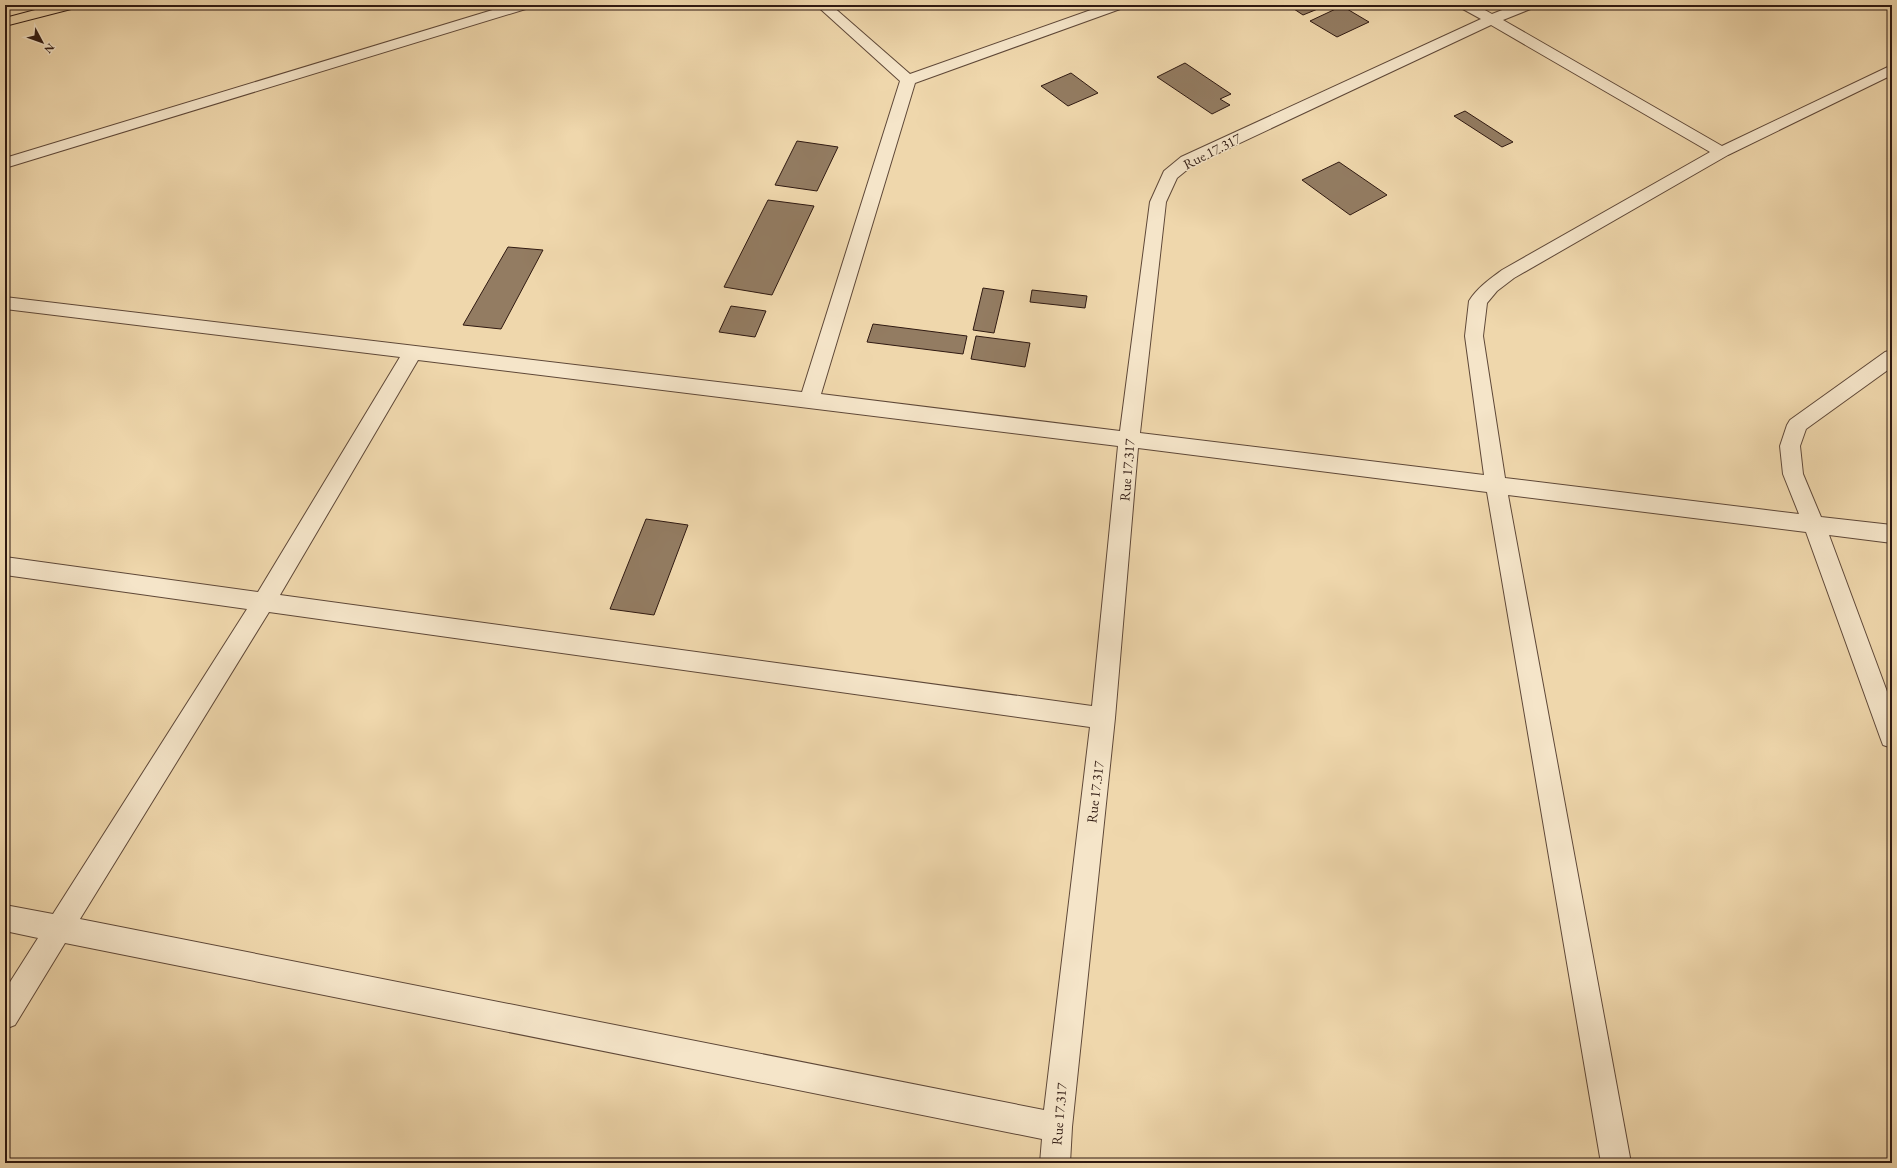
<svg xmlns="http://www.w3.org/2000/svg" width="1897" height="1168" font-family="'EB Garamond',serif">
  <rect width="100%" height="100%" fill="#efd7ac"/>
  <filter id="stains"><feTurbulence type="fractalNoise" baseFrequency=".005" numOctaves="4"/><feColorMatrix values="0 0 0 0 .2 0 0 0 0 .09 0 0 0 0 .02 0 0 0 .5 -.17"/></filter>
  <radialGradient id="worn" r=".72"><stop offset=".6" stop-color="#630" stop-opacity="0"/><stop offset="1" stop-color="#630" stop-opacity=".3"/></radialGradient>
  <path fill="#937c62" stroke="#2f1911" d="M1288 5H1322L1325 6 1303 15Z
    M1342 6 1369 22 1337 37 1310 21Z
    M1185 63 1231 94 1220 99 1230 105 1212 114 1157 77Z
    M1071 73 1098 93 1068 106 1041 86Z
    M1465 111 1513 142 1502 147 1454 116Z
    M797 141 838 147 817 191 775 185Z
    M1339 162 1387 195 1350 215 1302 180Z
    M768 200 814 206 772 295 724 287Z
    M508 247 543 250 501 329 463 325Z
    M983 288 1004 291 994 333 973 330Z
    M1032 290 1087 296 1085 308 1030 302Z
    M731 306 766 311 755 337 719 332Z
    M873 324 967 336 963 354 867 342Z
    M976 336 1030 343 1025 367 971 359Z
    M646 519 688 525 654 615 610 609Z"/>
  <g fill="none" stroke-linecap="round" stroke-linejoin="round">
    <defs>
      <path id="minor" d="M509 5H531L529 8 5 168V158Z
        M816 5H831L910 74 1105 5H1125L1123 8 915 83 821 394 1120 431 1150 202 1164 171 1181 157 1481 19 1461 8 1459 5H1476L1492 14 1515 5H1535L1533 8 1503 20 1722 146 1892 65V75L1728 155 1514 278 1497 291 1487 303 1483 336 1505 478 1799 514 1783 474 1780 446 1787 425 1790 420 1885 352 1892 350V367L1806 429 1800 446 1803 474 1821 517 1892 525V543L1829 535 1892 705V748L1883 745 1880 737 1806 532 1508 495 1631 1163H1601L1487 492 1138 448 1115 718 1072 1127 1070 1163H1040L1042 1139 65 943 15 1025 5 1029V990L38 938 5 931V905L53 914 247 609 5 575V557L258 592 400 357 5 309V297L802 392 900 81ZM1491 25 1710 152 1502 270C1490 279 1477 288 1469 301L1465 336 1484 475 1140 433 1166 202 1177 178 1193 165ZM418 360 1118 446 1092 706 280 595ZM269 612 1090 727 1044 1110 80 919Z"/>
      <path id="major" d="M54 5H77L75 8 5 26V18Z"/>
    </defs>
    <use href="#minor" stroke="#5f4838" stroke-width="2"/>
    <use href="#major" stroke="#2f1911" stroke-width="2"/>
    <use href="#minor" fill="#f5e5c9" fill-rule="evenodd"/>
    <use href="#major" fill="#efd7ac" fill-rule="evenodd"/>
  </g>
  <g text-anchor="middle" stroke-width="3" stroke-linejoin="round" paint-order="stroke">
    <g font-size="14" fill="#2f1911" stroke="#f5e5c9">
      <text transform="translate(1212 151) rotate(-27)" y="5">Rue 17.317</text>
      <text transform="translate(1127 470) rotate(-85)" y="5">Rue 17.317</text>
      <text transform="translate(1095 792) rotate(-83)" y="5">Rue 17.317</text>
      <text transform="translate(1059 1114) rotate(-85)" y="5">Rue 17.317</text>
    </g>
  </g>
  <rect width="1897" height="1168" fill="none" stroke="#efd7ac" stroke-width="20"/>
  <rect x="6" y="6" width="1885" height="1156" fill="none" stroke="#2f1911" stroke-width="2"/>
  <rect x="10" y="10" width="1877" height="1148" fill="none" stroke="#2f1911"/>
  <g transform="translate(42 42) rotate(131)" stroke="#f5e5c9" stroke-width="3" paint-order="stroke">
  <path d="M0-3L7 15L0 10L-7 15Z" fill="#2f1911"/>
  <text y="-6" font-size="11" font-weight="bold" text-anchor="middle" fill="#2f1911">N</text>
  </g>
  <rect width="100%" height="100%" filter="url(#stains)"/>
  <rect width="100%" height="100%" fill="url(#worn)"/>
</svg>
